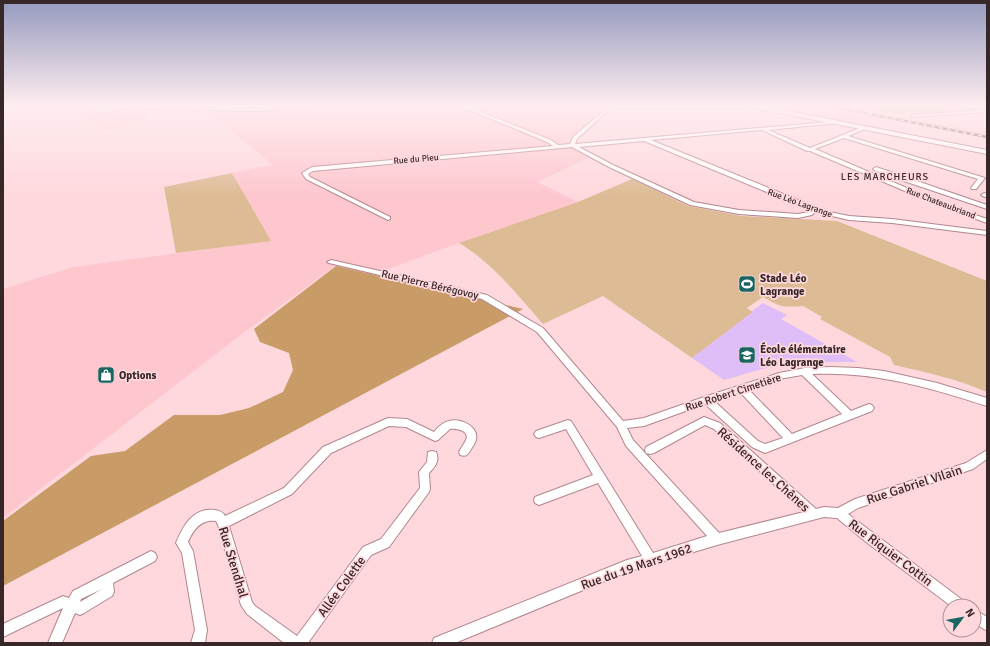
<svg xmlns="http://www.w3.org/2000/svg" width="990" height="646" font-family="Signika,sans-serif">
  <rect width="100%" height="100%" fill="#fed8dd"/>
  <path fill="#fec7ce" d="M3 106H606L568 141 590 157 537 182 578 202 459 243 372 275 335 266 238 337 3 518V289L73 267 270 241 232 173 273 165 210 113 149 111 148 119 103 131 81 112 40 113 20 109 3 110Z
    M758 106H846L987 133V138L887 118 846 123Z"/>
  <path fill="#ddbb95" d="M882 106H987V109L914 114 910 113 903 115 872 111Z
    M232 173 271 241 176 253 164 187Z
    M632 179 688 206 741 216 837 221 987 281V392C957 379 925 372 894 365L890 357 820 319 822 317 803 306C781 307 783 308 763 297L747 308 753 312 692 358 603 296 543 324C517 295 493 263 459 243L578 202Z"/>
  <path fill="#c89b67" d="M336 266 523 309 3 586V521L91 456 125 451 174 415H220L249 408 283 392 293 370 289 353 260 342 254 329Z"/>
  <path fill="#debdf8" d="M763 303 787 315 781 319 857 362H799L762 369 724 380 692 358 753 312 752 311Z"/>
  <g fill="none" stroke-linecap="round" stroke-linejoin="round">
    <defs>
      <path id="street" d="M96 106H100L98 109 107 110 117 106 254 109 320 106 318 107 254 111 127 108 104 113 93 111V110Z
        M460 106H466L551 140 558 145 570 144 573 137 609 106H750L746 108H611L577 139 575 144 840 121V122L838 123 768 130 810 148 865 126H867V128L848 136 985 178 976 189H972L971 188 978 179 844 138 815 149 947 205 987 219V223L943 207 810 151H807L762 130 651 140 825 211 849 216 892 219 987 231V235L892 223 849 220 815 212 812 215 798 218 739 214 690 205 609 167 572 147 313 171 308 174 310 177 390 217V219L388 220 306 179 302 173 312 167 553 146 547 142ZM644 141 810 210 808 212 798 214 739 210 694 202 613 165 579 147Z
        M987 110V112L912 117 910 116 912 115Z
        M876 167 987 205V209L889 176 874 170 873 169Z
        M984 193 987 194V198L981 195Z
        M331 260 487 295 543 328 623 421 644 418 707 396 779 373 805 368 831 367 858 368 884 371 937 383 987 398V406C929 387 873 371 812 374L851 411 869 404 872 405 874 408 872 411 765 453 752 447 705 404 644 426 627 428 633 440 719 533 804 512 714 429 705 425 654 453 650 454 646 453 645 450 646 447 704 417 720 423 816 509 824 507 838 508 855 499 966 463 987 450V459L973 469 858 508 848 514 965 602 967 606H951L866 542 837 518 824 517 717 545 627 572 455 643H432L434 638 627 560 642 556 598 483 539 505 535 503 534 500 535 497 593 475 566 429 539 438 536 437 534 434 536 431 568 420 571 421 653 553 707 536 626 446 617 427 537 332 482 299 329 263 327 262ZM802 375 842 414 792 434 749 390 779 379ZM740 392 783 438 765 444 758 441 714 401Z
        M388 418 407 419 434 432C438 427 442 423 449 421 460 418 479 426 476 440 475 444 472 447 470 451 467 455 466 457 460 455L459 452C461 448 464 444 466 440 470 431 457 428 450 429L438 440 435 441 406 427 389 426 331 453 292 494 229 526 252 602 255 606 297 636 363 547 381 539 420 488 419 472 427 462 428 452 432 451 436 452C440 461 435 467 429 473L430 489 429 492 389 547 371 555 308 643H284L247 614 241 605 218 525 216 521C201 519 193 530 188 542L193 551 207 630 205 643H191L195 630 182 553 176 543C183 526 193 507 215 510 220 511 223 512 225 516L284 488 323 447Z
        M151 551 155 553 157 557 155 561 113 583 114 592 112 596 84 613 80 615 75 613 62 643H48L63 608 3 637V624L63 596 69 598 73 591ZM102 589 80 602 81 599Z
        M974 609 987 617V631L974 623Z"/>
      <path id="secondary" d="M751 106H763L987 150V154L754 108Z"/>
    </defs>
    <use href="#street" stroke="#b1878d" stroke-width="2"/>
    <use href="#secondary" stroke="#b1878d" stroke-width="2"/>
    <use href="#street" fill="#fff" fill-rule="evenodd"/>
    <use href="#secondary" fill="#fff" fill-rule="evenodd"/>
    <defs>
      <path id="rail" d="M829 106 987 137"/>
    </defs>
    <use href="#rail" stroke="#786063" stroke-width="2.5"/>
    <use href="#rail" stroke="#fed8dd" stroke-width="1.5" stroke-dasharray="4" stroke-linecap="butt"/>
  </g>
  <linearGradient id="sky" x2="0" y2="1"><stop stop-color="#959abe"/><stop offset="0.54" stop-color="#ffedf0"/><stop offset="1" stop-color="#ffedf0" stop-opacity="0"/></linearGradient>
  <rect width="990" height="196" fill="url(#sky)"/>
  <defs>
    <symbol id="stadium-square" viewBox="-11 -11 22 22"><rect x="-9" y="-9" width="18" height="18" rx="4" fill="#186561" stroke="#fed8dd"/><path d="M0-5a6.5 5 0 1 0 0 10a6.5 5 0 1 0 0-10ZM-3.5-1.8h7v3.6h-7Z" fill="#fff"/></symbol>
    <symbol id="school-square" viewBox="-11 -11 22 22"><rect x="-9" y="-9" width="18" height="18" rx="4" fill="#186561" stroke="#fed8dd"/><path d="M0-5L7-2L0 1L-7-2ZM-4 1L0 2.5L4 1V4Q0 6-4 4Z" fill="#fff"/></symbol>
    <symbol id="shop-square" viewBox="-11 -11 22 22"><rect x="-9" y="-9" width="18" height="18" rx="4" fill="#186561" stroke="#fed8dd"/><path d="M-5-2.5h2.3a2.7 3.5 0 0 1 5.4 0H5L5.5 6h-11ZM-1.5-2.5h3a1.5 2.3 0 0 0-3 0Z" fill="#fff"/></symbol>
  </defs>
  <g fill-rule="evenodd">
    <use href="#stadium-square" x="737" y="274" width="20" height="20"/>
    <use href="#school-square" x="737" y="345" width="20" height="20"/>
    <use href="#shop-square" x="96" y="365" width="20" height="20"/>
  </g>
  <g text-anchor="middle" stroke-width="3.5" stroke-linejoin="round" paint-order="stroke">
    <g font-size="9" fill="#382729" stroke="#fed8dd">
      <text transform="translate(416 159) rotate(-5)" y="3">Rue du Pieu</text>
      <text transform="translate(800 203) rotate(20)" y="3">Rue Léo Lagrange</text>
      <text transform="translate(941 203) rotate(21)" y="3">Rue Chateaubriand</text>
    </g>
    <g font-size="10" letter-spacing="1" fill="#382729" stroke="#fed8dd">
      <text x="885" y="180">LES MARCHEURS</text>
    </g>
    <g font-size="11" font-weight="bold" fill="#382729" stroke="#fed8dd" text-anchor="start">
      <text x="760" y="282">Stade Léo<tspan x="760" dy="13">Lagrange</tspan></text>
      <text x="760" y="353">École élémentaire<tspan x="760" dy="13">Léo Lagrange</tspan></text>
      <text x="119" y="379">Options</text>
    </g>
    <g font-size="11" fill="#382729" stroke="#fed8dd">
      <text transform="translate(430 284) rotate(13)" y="4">Rue Pierre Bérégovoy</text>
      <text transform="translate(733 392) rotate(-18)" y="4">Rue Robert Cimetière</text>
    </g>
    <g font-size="13" fill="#382729" stroke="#fed8dd">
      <text transform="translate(764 469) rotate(42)" y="5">Résidence les Chênes</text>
      <text transform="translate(914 484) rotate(-18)" y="5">Rue Gabriel Vilain</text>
      <text transform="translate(891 552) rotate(37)" y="5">Rue Riquier Cottin</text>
      <text transform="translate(234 562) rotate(73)" y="5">Rue Stendhal</text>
      <text transform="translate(636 566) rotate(-19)" y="5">Rue du 19 Mars 1962</text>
      <text transform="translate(341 586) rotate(-54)" y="5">Allée Colette</text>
    </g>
  </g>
  <rect width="990" height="646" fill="none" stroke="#382729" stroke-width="8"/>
  <g transform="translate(962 618) rotate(58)"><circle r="19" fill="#fed8dd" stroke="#af9195"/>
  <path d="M0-3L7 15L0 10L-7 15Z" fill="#186561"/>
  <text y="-6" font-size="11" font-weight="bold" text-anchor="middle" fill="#382729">N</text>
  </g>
</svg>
